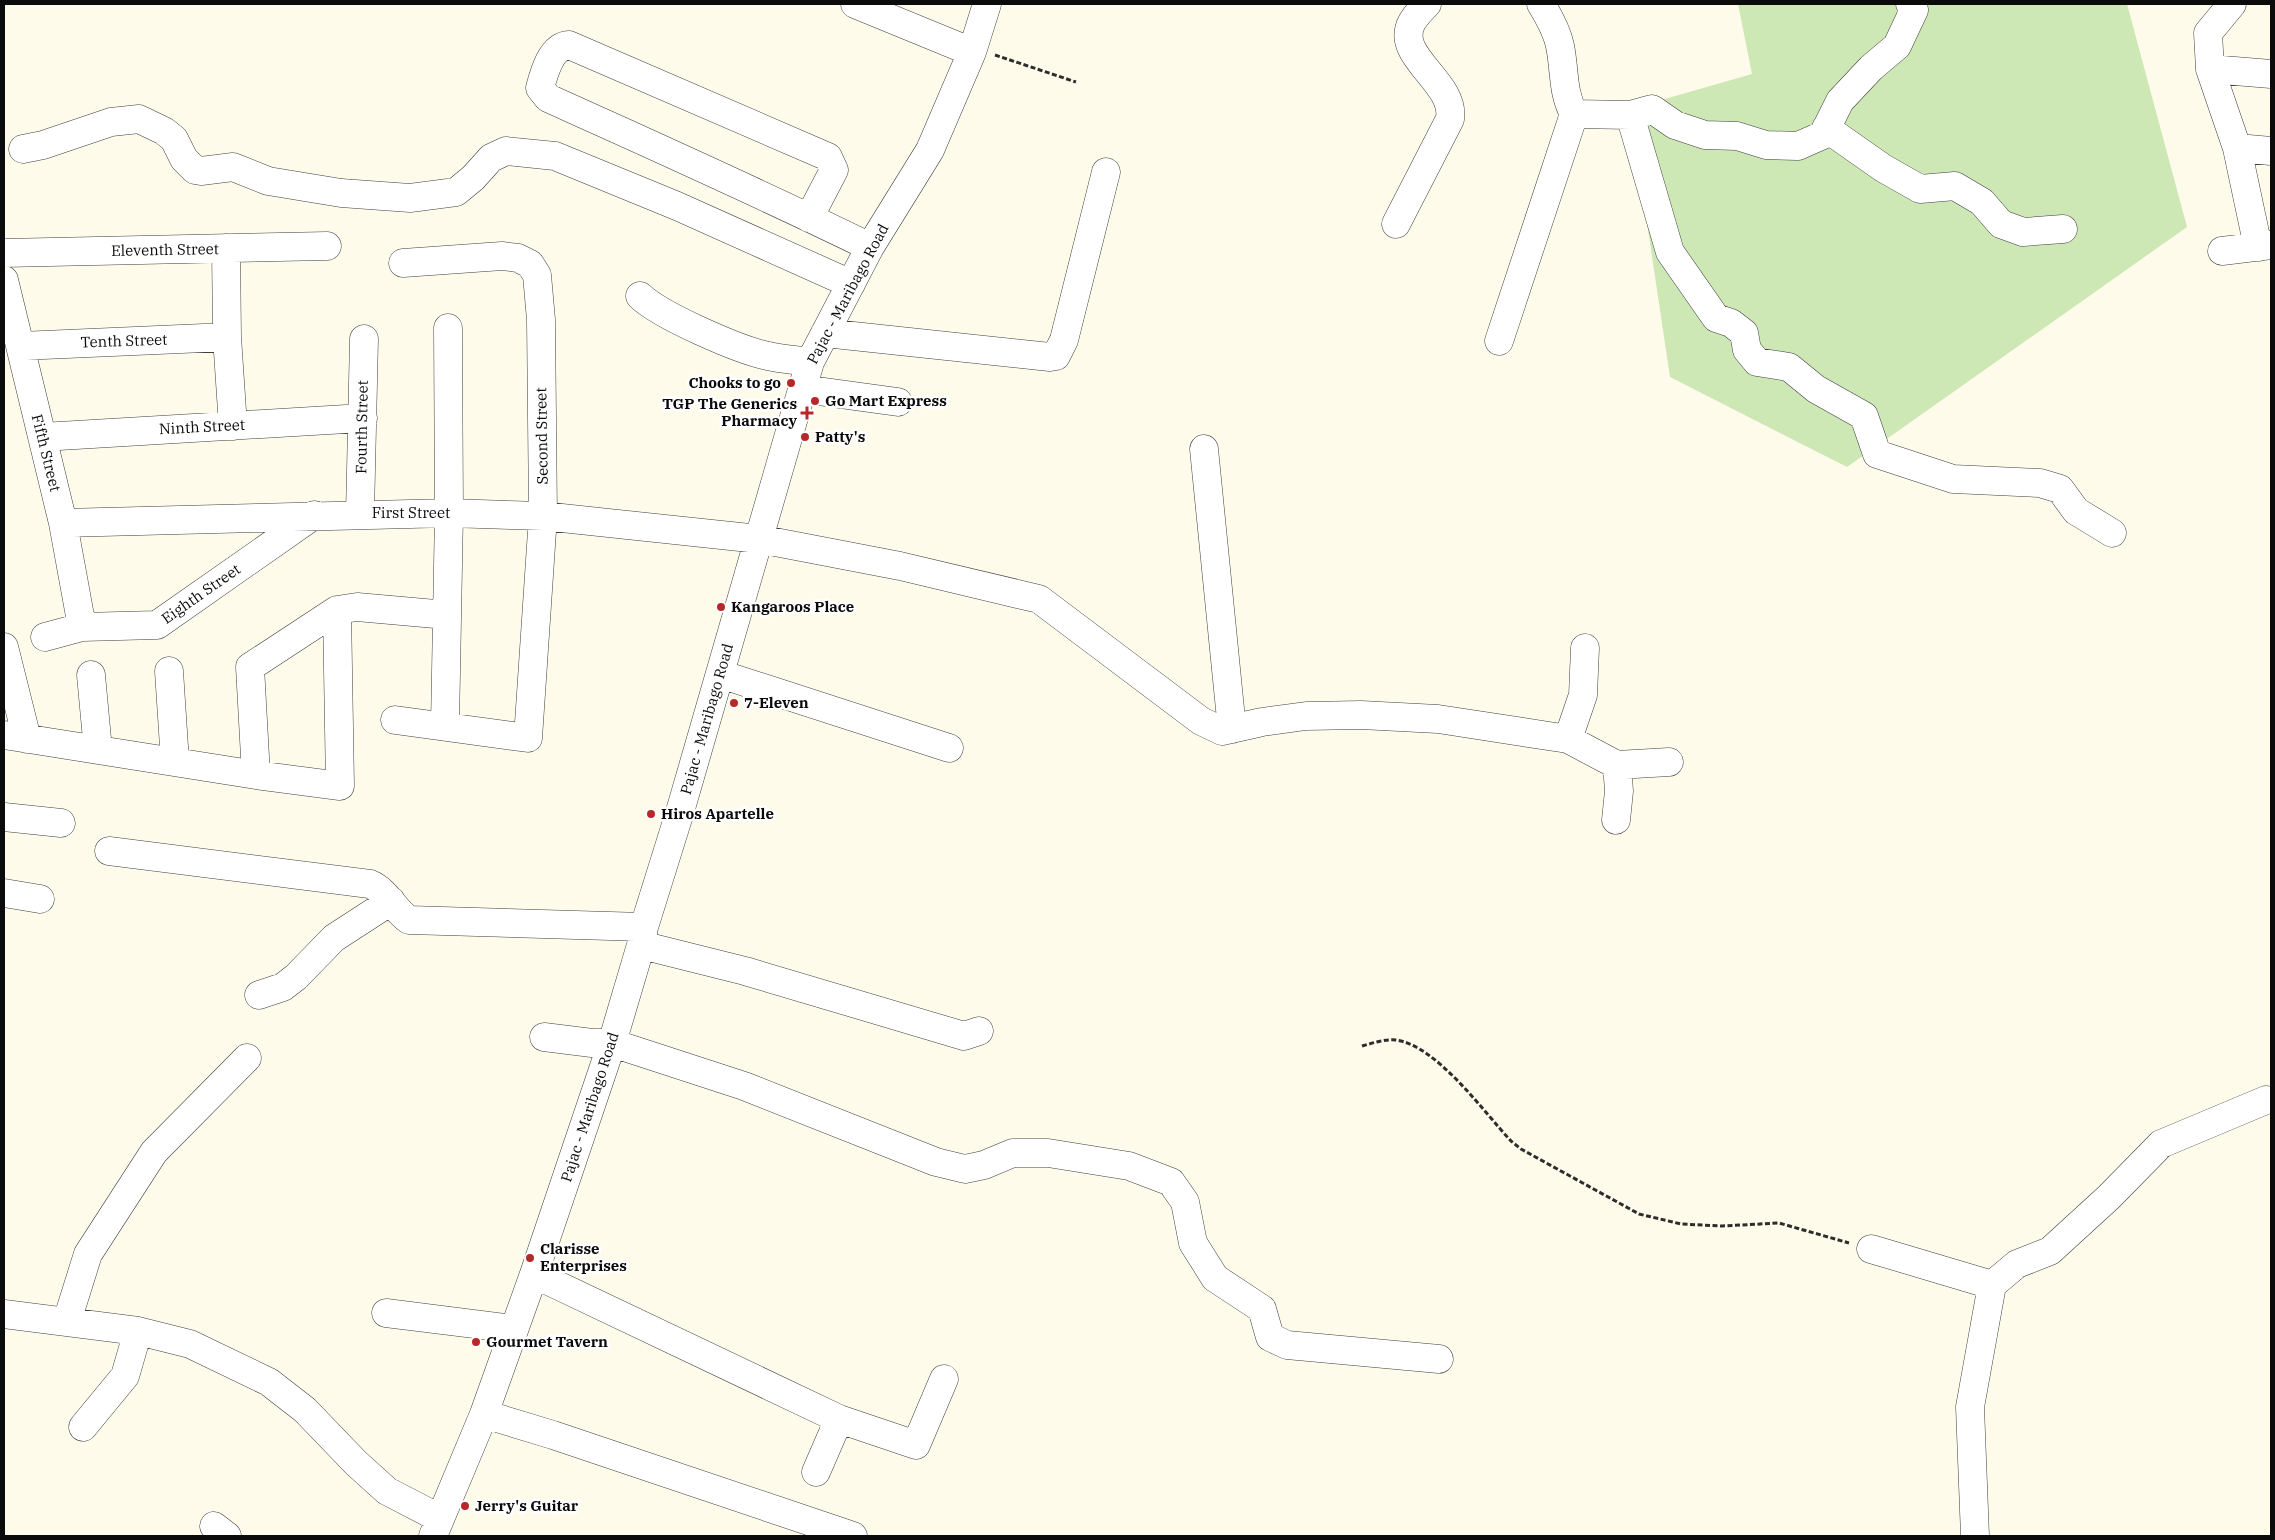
<svg xmlns="http://www.w3.org/2000/svg" width="2275" height="1540" font-family="'IBM Plex Serif',serif">
  <rect width="100%" height="100%" fill="#fffbea"/>
  <path fill="#cde7b5" d="M1738 4H2127L2187 227 1847 467 1670 377 1630 109 1752 74Z"/>
  <g fill="none" stroke-linecap="round" stroke-linejoin="round">
    <defs>
      <path id="minor" d="M855 4 972 52
        M2232 4 2208 33 2210 69 2237 148 2258 247
        M2210 69 2271 74
        M1574 114 1630 115 1670 252 1716 318 1731 323 1744 333 1747 350 1757 362 1789 367 1816 389 1864 416 1877 454 1953 479 2040 483 2060 489 2076 511 2112 533
        M1630 115 1652 109 1675 125 1705 135 1737 136 1766 145 1798 146 1823 135 1840 101 1871 68 1897 46 1914 10 1910 4
        M1826 128 1883 168 1920 189 1955 186 1982 202 2001 224 2023 232 2063 229
        M2237 148 2271 151
        M23 149 43 145 111 122 139 119 164 131 174 139 184 159 195 170 201 171 233 167 268 181 341 193 410 198 456 192 473 178 491 158 506 151 555 156 677 206 851 284
        M809 218 834 170 828 157 569 45C551 46 544 73 540 88L548 98C656 147 764 195 870 247
        M1396 224 1450 119C1456 82 1393 56 1412 22 1416 15 1422 9 1427 4
        M226 248 227 337 233 426
        M2222 251 2271 245
        M4 253 327 246
        M4 280 63 523 82 627
        M640 296C661 316 739 350 768 356 781 359 796 360 810 362
        M825 333 1050 357 1056 356 1064 340 1106 172
        M1499 341 1574 114C1562 92 1565 70 1560 46 1557 31 1549 17 1541 4
        M20 346 227 337
        M803 389 898 402
        M42 437 363 418
        M1204 449 1232 729
        M360 514 364 339
        M63 523 449 513 543 516 759 539 900 566 1039 599 1201 721 1222 731 1262 722 1306 716 1361 715 1438 719 1568 739 1617 765 1669 762
        M45 637 82 627 157 625 314 515
        M4 647 27 739
        M169 671 175 762
        M720 674 949 748
        M91 675 98 750
        M395 720 528 738 543 516 541 320 537 275 530 264 518 258 502 256 403 263
        M445 725 449 513 448 328
        M4 735 256 775 340 786 337 610
        M1568 739 1583 695 1585 648
        M256 775 250 667 337 610 357 607 447 615
        M4 817 61 823
        M1616 820 1619 791 1617 765
        M109 851 370 884C387 891 394 910 409 920L644 927
        M4 893 40 899
        M641 945 745 971 964 1036 979 1031
        M259 995 283 987 296 977 334 938 391 901
        M544 1037 592 1043H612L744 1086 936 1162 965 1169 984 1165 1013 1153H1048L1129 1166 1171 1182 1185 1202 1193 1243 1215 1278 1262 1309 1270 1337 1287 1345 1439 1359
        M1871 1249 1992 1285
        M534 1274 839 1419 916 1445 944 1379
        M386 1313 514 1329
        M4 1314 138 1331 190 1344 269 1382 305 1410 356 1463 387 1491 439 1518
        M67 1321 88 1254 154 1152 247 1058
        M484 1414 553 1435 853 1536
        M83 1427 125 1376 138 1331
        M816 1472 839 1419
        M214 1526 227 1536
        M433 1536 484 1414 534 1274 612 1043 641 945 644 927 679 815 810 362 870 247 930 150 972 52 987 4
        M1975 1536 1970 1407 1992 1285 2017 1264 2050 1251 2109 1197 2161 1144 2266 1100"/>
    </defs>
    <use href="#minor" stroke="#3e3e3e" stroke-width="29"/>
    <path stroke="#2d2d2d" stroke-width="3" stroke-dasharray="5 2.5" stroke-linecap="butt" d="M995 55 1076 82
      M1362 1046C1373 1043 1384 1039 1396 1040 1437 1046 1483 1111 1511 1141L1521 1149 1639 1214 1681 1224 1722 1226 1779 1223 1849 1243"/>
    <use href="#minor" stroke="#fff" stroke-width="28"/>
  </g>
  <g fill="#b72829" stroke="#fff" stroke-width="2">
    <circle cx="791" cy="383" r="5"/>
    <circle cx="815" cy="401" r="5"/>
    <path d="M804.5 405.5h5v5h5v5h-5v5h-5v-5h-5v-5h5z"/>
    <circle cx="805" cy="437" r="5"/>
    <circle cx="721" cy="607" r="5"/>
    <circle cx="734" cy="703" r="5"/>
    <circle cx="651" cy="814" r="5"/>
    <circle cx="530" cy="1258" r="5"/>
    <circle cx="476" cy="1342" r="5"/>
    <circle cx="465" cy="1506" r="5"/>
  </g>
  <g text-anchor="middle" stroke-width="5" stroke-linejoin="round" paint-order="stroke">
    <g font-size="15" fill="#0b0b0b" stroke="#fff">
      <text transform="translate(165 250) rotate(-1)" y="5">Eleventh Street</text>
      <text transform="translate(848 294) rotate(-62)" y="5">Pajac - Maribago Road</text>
      <text transform="translate(124 341) rotate(-2)" y="5">Tenth Street</text>
      <text transform="translate(202 427) rotate(-3)" y="5">Ninth Street</text>
      <text transform="translate(362 427) rotate(-89)" y="5">Fourth Street</text>
      <text transform="translate(542 436) rotate(-91)" y="5">Second Street</text>
      <text transform="translate(46 453) rotate(76)" y="5">Fifth Street</text>
      <text x="411" y="518">First Street</text>
      <text transform="translate(201 594) rotate(-35)" y="5">Eighth Street</text>
      <text transform="translate(707 719) rotate(-74)" y="5">Pajac - Maribago Road</text>
      <text transform="translate(590 1107) rotate(-72)" y="5">Pajac - Maribago Road</text>
    </g>
    <g font-size="15" font-weight="bold" fill="#0b0b0b" stroke="#fff" text-anchor="start">
      <text x="781" y="388" text-anchor="end">Chooks to go</text>
      <text x="825" y="406">Go Mart Express</text>
      <text x="797" y="409" text-anchor="end">TGP The Generics<tspan x="797" dy="17">Pharmacy</tspan></text>
      <text x="815" y="442">Patty's</text>
      <text x="731" y="612">Kangaroos Place</text>
      <text x="744" y="708">7-Eleven</text>
      <text x="661" y="819">Hiros Apartelle</text>
      <text x="540" y="1254">Clarisse<tspan x="540" dy="17">Enterprises</tspan></text>
      <text x="486" y="1347">Gourmet Tavern</text>
      <text x="475" y="1511">Jerry's Guitar</text>
    </g>
  </g>
  <rect width="2275" height="1540" fill="none" stroke="#0b0b0b" stroke-width="10"/>
</svg>
